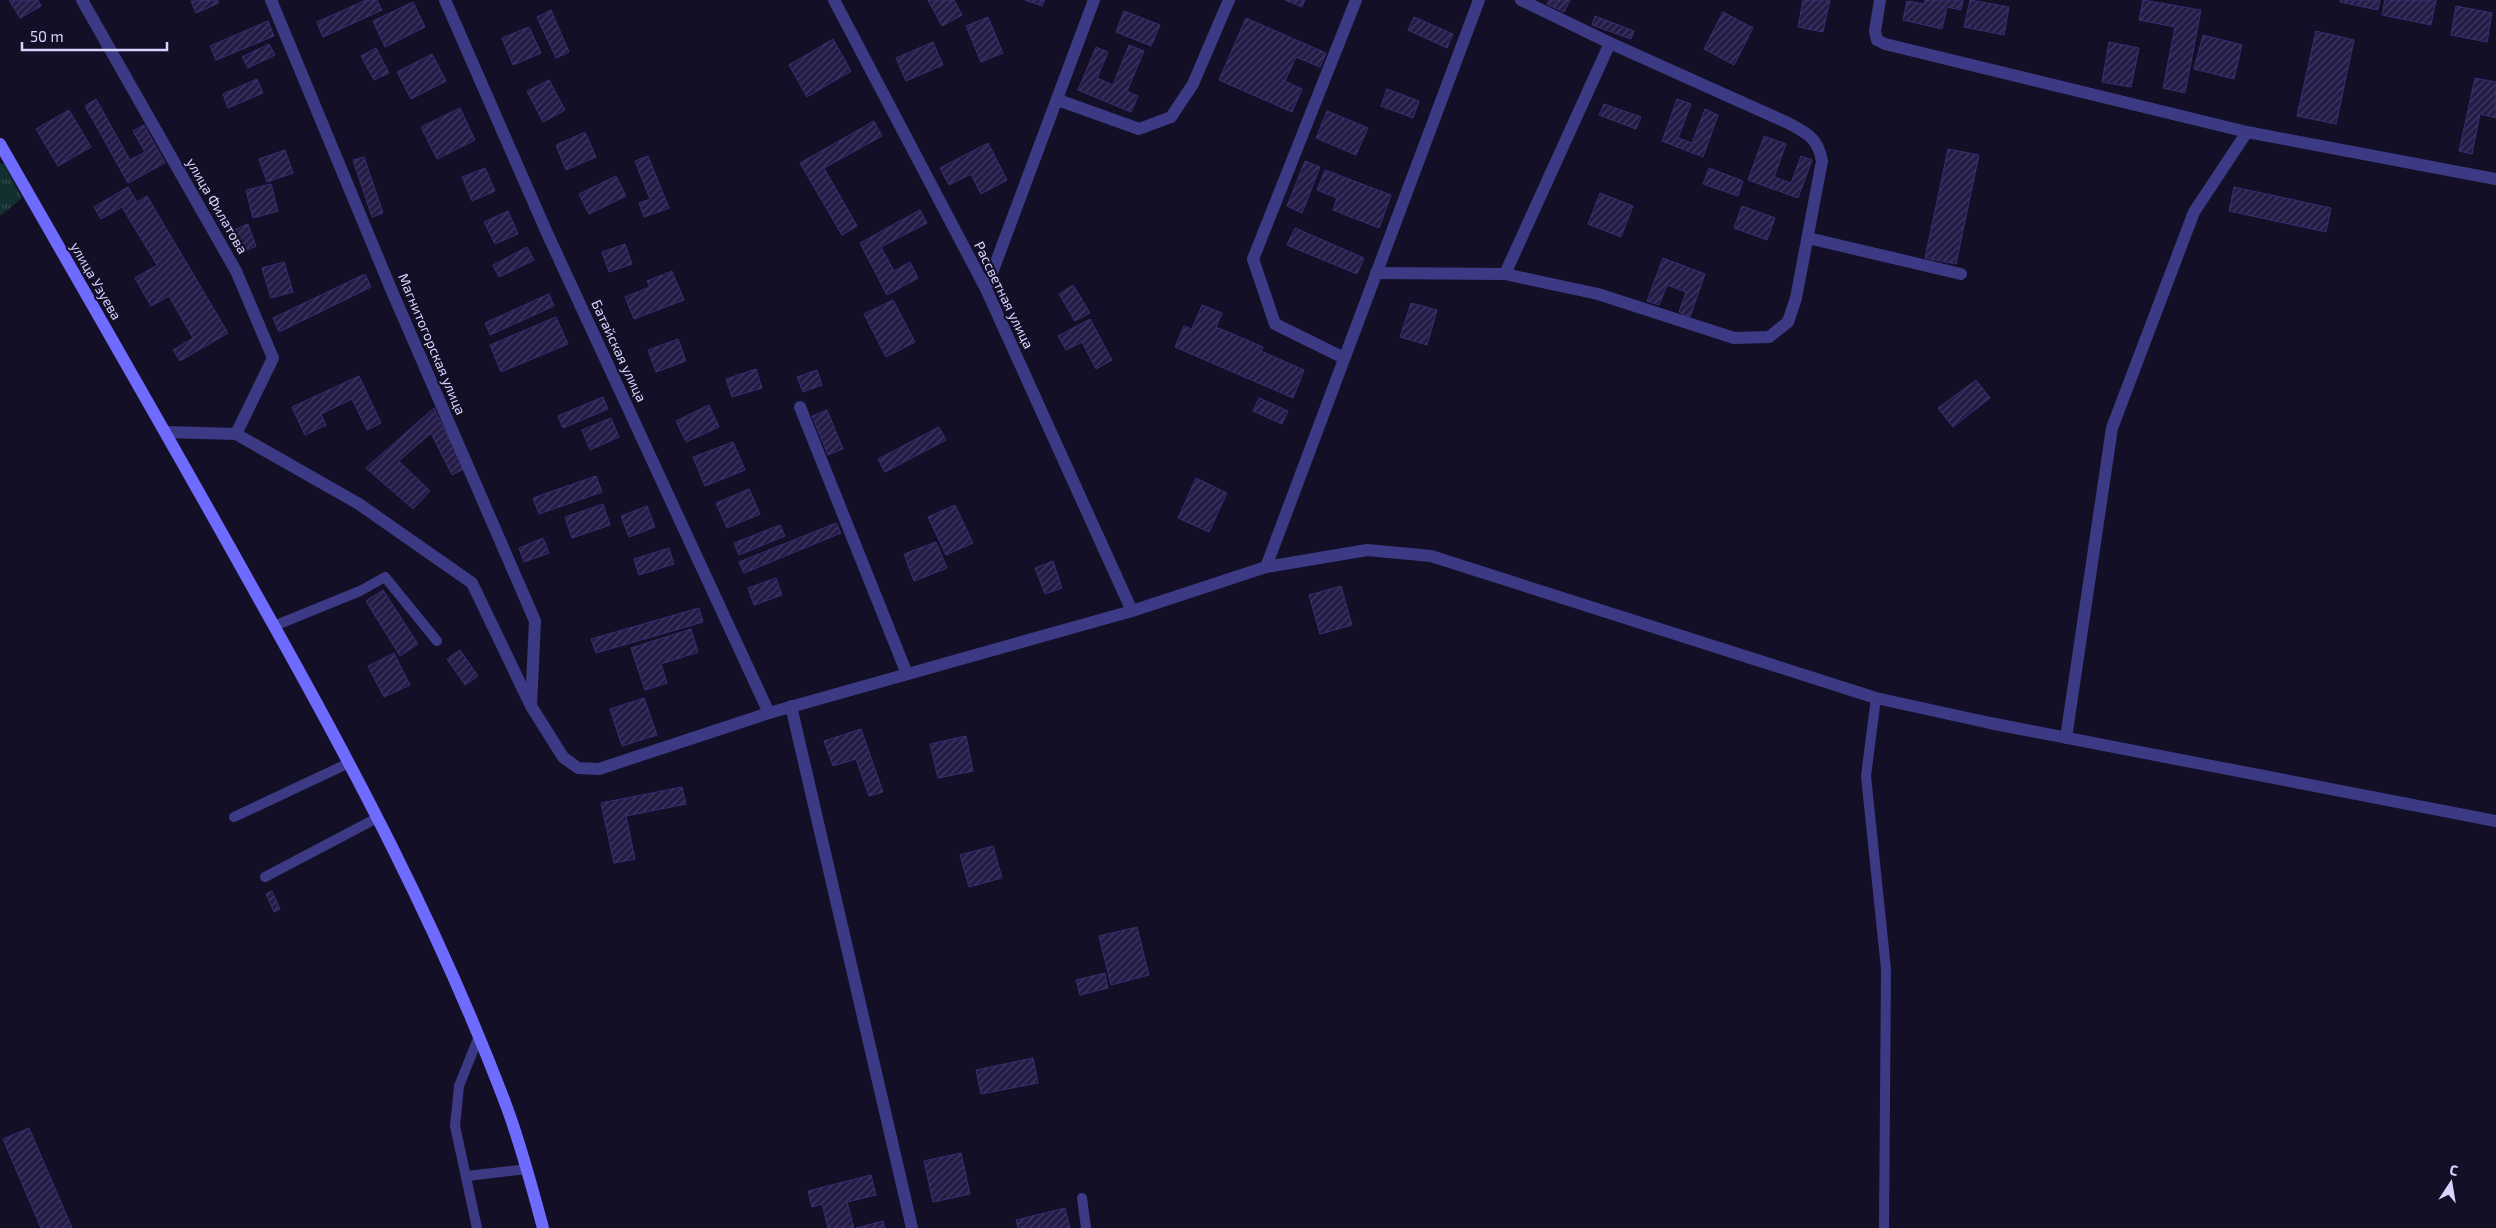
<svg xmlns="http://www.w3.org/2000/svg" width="2496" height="1228" font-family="'Exo 2',sans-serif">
  <defs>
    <pattern id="grass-tufts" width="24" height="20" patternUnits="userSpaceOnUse" patternTransform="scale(1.25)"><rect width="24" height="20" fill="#12302f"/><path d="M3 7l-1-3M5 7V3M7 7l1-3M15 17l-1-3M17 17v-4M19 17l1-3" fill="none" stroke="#344d4e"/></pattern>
    <pattern id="building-hatch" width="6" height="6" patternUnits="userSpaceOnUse" patternTransform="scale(1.25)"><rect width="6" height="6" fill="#241b47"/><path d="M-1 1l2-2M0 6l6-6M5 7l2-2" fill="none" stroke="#433b63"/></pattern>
  </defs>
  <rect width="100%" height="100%" fill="#130f26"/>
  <path fill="url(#grass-tufts)" d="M0 163 4 164 22 198 0 216Z"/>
  <path fill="url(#building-hatch)" stroke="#3b2d73" d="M9 0H38L41 6 20 18Z
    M217 0 219 3 196 13 191 1Z
    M366 0H377L382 10 323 37 317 22Z
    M928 0H954L962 15 942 26Z
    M1025 0H1045L1042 6Z
    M1285 0H1305L1302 7Z
    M1549 0H1570L1564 12 1547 4Z
    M1803 0H1830L1823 32 1798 27Z
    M1925 0H1963L1961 10 1947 7 1942 29 1903 20 1907 1 1924 4Z
    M1970 0 2009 7 2004 35 1964 27Z
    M2143 0 2201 10 2185 93 2163 88 2175 27 2139 20Z
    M2340 0H2380L2378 10 2340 2Z
    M2385 0H2436L2431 25 2382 15Z
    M413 2 425 27 385 47 373 21Z
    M2456 6 2492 13 2487 42 2451 35Z
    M551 10 569 52 556 58 537 17Z
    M1124 11 1160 25 1151 46 1116 32Z
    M1723 12 1753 28 1734 65 1704 49Z
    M1595 16 1634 31 1631 39 1592 25Z
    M988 17 1003 53 981 62 966 26Z
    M1414 17 1453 34 1447 48 1408 30Z
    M1246 18 1326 53 1320 67 1296 57 1285 81 1302 89 1292 112 1219 80Z
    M268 21 274 36 216 60 210 46Z
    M529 27 541 53 513 65 502 38Z
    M2316 31 2354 40 2336 124 2297 116Z
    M2203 35 2242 45 2234 79 2194 69Z
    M833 39 851 71 807 97 789 65Z
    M933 42 943 65 906 81 896 58Z
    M2109 42 2139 48 2131 87 2102 82Z
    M269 44 275 55 248 68 242 57Z
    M1129 45 1144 51 1127 91 1138 96 1131 112 1078 90 1096 47 1108 52 1097 78 1113 85Z
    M376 48 389 73 374 80 361 56Z
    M432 54 446 81 411 99 397 72Z
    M2475 78 2496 82V118L2480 114 2472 154 2459 151Z
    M257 79 263 93 228 108 223 94Z
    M549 80 565 110 543 122 527 91Z
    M1387 89 1419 101 1413 118 1381 106Z
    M96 99 130 160 145 152 133 131 144 125 165 163 128 183 85 106Z
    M1677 99 1691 104 1678 138 1692 143 1705 109 1718 115 1703 157 1662 141Z
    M1604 104 1641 117 1636 129 1599 115Z
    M460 108 475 140 437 159 421 127Z
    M69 110 91 147 58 166 36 129Z
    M1327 111 1368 128 1356 155 1316 138Z
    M874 121 882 136 824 168 857 226 842 235 800 163Z
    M585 132 596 157 566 170 556 145Z
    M1764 136 1786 144 1774 177 1791 183 1801 156 1812 160 1798 198 1748 180Z
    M988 143 1007 180 981 194 971 174 949 185 940 168Z
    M1948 149 1979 155 1956 264 1925 258Z
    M285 150 293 173 267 182 259 159Z
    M648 156 669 208 644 217 639 203 650 199 635 161Z
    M364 157 383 213 372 217 353 160Z
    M1305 161 1320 167 1302 213 1287 206Z
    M485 168 495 191 472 201 462 177Z
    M1709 168 1743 181 1738 196 1703 184Z
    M1325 170 1391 195 1379 228 1333 210 1337 198 1317 190Z
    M616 176 626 196 589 214 579 194Z
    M271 184 278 211 253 218 246 190Z
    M128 187 137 202 147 196 228 333 180 361 173 350 193 338 169 296 151 306 135 278 157 265 122 207 101 219 94 207Z
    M2234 187 2331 208 2326 232 2229 211Z
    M1600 193 1633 206 1621 237 1588 224Z
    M1742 206 1775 218 1767 240 1734 228Z
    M920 210 927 223 881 247 894 271 910 262 918 278 887 295 860 243Z
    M508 211 518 234 495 244 484 222Z
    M248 224 256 246 243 252 234 230Z
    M1295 228 1364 258 1357 274 1287 245Z
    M625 244 632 264 609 272 602 252Z
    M527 247 534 260 499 277 493 265Z
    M1663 258 1705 274 1690 317 1679 312 1686 292 1667 285 1659 305 1647 301Z
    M284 262 293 292 271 298 262 268Z
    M672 271 684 300 634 319 625 297 650 287 647 281Z
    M365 274 371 287 279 332 273 318Z
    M1073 285 1090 313 1075 321 1059 294Z
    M549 294 554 306 490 335 485 323Z
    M893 300 915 342 886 357 864 314Z
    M1411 303 1437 310 1427 345 1400 337Z
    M1202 305 1222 313 1216 327 1263 347 1261 351 1304 370 1293 398 1175 347 1184 326 1192 329Z
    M556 317 568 344 501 372 490 345Z
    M1090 319 1112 360 1096 369 1082 342 1066 350 1058 336Z
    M678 339 686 361 656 372 648 350Z
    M756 369 762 388 732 397 726 379Z
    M817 370 822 385 803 392 797 377Z
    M359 376 381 423 367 430 352 399 321 414 326 425 305 435 292 407Z
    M1976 380 1990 398 1953 427 1938 408Z
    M603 397 608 409 563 428 558 416Z
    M1259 398 1288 411 1282 424 1253 411Z
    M709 405 719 427 686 442 676 421Z
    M434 408 464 469 452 475 431 433 399 461 430 491 413 509 366 468Z
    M827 410 843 449 828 455 812 416Z
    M611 418 619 437 590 450 582 430Z
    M939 427 946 440 885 472 878 459Z
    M733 442 745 470 705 486 693 457Z
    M596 476 602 492 539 514 533 498Z
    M1196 478 1227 493 1209 532 1178 518Z
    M749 489 760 514 727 528 716 503Z
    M603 504 610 525 572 538 565 517Z
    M955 505 973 543 946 555 928 517Z
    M647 506 655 527 629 537 621 516Z
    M836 523 841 533 744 573 739 562Z
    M780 525 785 536 739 555 734 543Z
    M543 538 549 553 524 562 519 548Z
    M936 542 947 568 914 581 904 554Z
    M669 548 674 564 639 575 634 559Z
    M1053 561 1062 588 1045 594 1035 568Z
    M776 578 782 595 754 605 748 588Z
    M1341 586 1352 625 1320 634 1309 595Z
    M383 590 418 644 400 656 366 601Z
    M699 608 703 622 596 653 591 639Z
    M691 629 698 652 661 664 667 683 645 690 631 648Z
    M460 650 478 676 465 685 447 659Z
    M394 653 410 685 384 697 368 666Z
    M644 698 657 735 622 746 610 709Z
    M861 729 883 792 869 796 856 759 833 766 824 741Z
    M966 736 973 771 938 778 930 744Z
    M682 787 686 804 626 816 635 859 614 863 601 803Z
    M993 846 1002 878 969 887 960 855Z
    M272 891 280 909 274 912 266 894Z
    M1137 927 1149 975 1111 985 1099 936Z
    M1105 973 1108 988 1080 995 1076 980Z
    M1033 1058 1038 1083 981 1094 976 1070Z
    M29 1128 72 1228H41L3 1139Z
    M961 1153 970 1194 933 1202 924 1161Z
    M871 1175 876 1195 847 1202 854 1228H828L822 1204 812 1207 808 1191Z
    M1065 1208 1070 1228H1018L1016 1220Z
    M883 1221 885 1228H856Z"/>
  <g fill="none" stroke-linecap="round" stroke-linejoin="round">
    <path stroke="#3d3a85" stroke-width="10" d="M274 626 360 591 385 577 437 641
      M1876 698 1866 776 1886 969 1884 1228
      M234 817 349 763
      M265 877 377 818
      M467 1176 527 1169
      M1082 1198 1086 1228
      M477 1228 455 1126 459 1086 479 1036"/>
    <path stroke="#3d3a85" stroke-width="12" d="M82 0 236 271 273 358 236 434
      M271 0 391 289 535 621 531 706
      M445 0 547 233 769 713
      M834 0 986 289 1132 611
      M1880 0 1875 31 1877 40 1885 44 2247 132 2496 179
      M1058 100 1139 129 1171 117 1193 84 1229 0
      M1808 238 1961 274
      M1376 273 1505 274 1598 294 1734 338 1769 337 1788 322 1796 298 1822 161C1818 138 1808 134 1788 123L1610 43 1521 0
      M1505 274 1610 43
      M986 289 1094 0
      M1344 358 1275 324 1253 259 1356 0
      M800 407 907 674
      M1266 567 1367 550 1431 556 1876 698 1990 723 2496 821
      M791 706 912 1228
      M2066 738 2112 428 2194 212 2247 132"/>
    <path stroke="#3d3a85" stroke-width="12" d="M166 432 236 434 359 504 472 583 531 706 563 757 578 768 599 769 769 713 1132 611 1266 567 1479 0"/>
    <path stroke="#6f6bff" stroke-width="12" d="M0 144C87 296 175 448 260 601 352 764 440 930 506 1105 521 1145 532 1187 543 1228"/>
  </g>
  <g text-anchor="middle" stroke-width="4.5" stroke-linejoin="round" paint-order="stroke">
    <g font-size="14" fill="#d9d4ff" stroke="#130f26">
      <text transform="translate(217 206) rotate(60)" y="5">улица Филатова</text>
      <text transform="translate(96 281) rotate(60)" y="5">улица Узуева</text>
      <text transform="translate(1004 295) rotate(64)" y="5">Рассветная улица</text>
      <text transform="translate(432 344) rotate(67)" y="5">Магнитогорская улица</text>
      <text transform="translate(619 351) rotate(65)" y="5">Батайская улица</text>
    </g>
  </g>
  <g transform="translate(2451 1183) rotate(12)" stroke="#130f26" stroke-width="4" paint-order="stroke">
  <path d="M0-4L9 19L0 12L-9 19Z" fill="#d9d4ff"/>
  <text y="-8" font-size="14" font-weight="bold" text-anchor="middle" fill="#d9d4ff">С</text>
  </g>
  <path d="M22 42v8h145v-8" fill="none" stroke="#d9d4ff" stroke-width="2.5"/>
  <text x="30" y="42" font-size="15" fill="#d9d4ff" stroke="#130f26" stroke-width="4" paint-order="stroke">50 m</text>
</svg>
